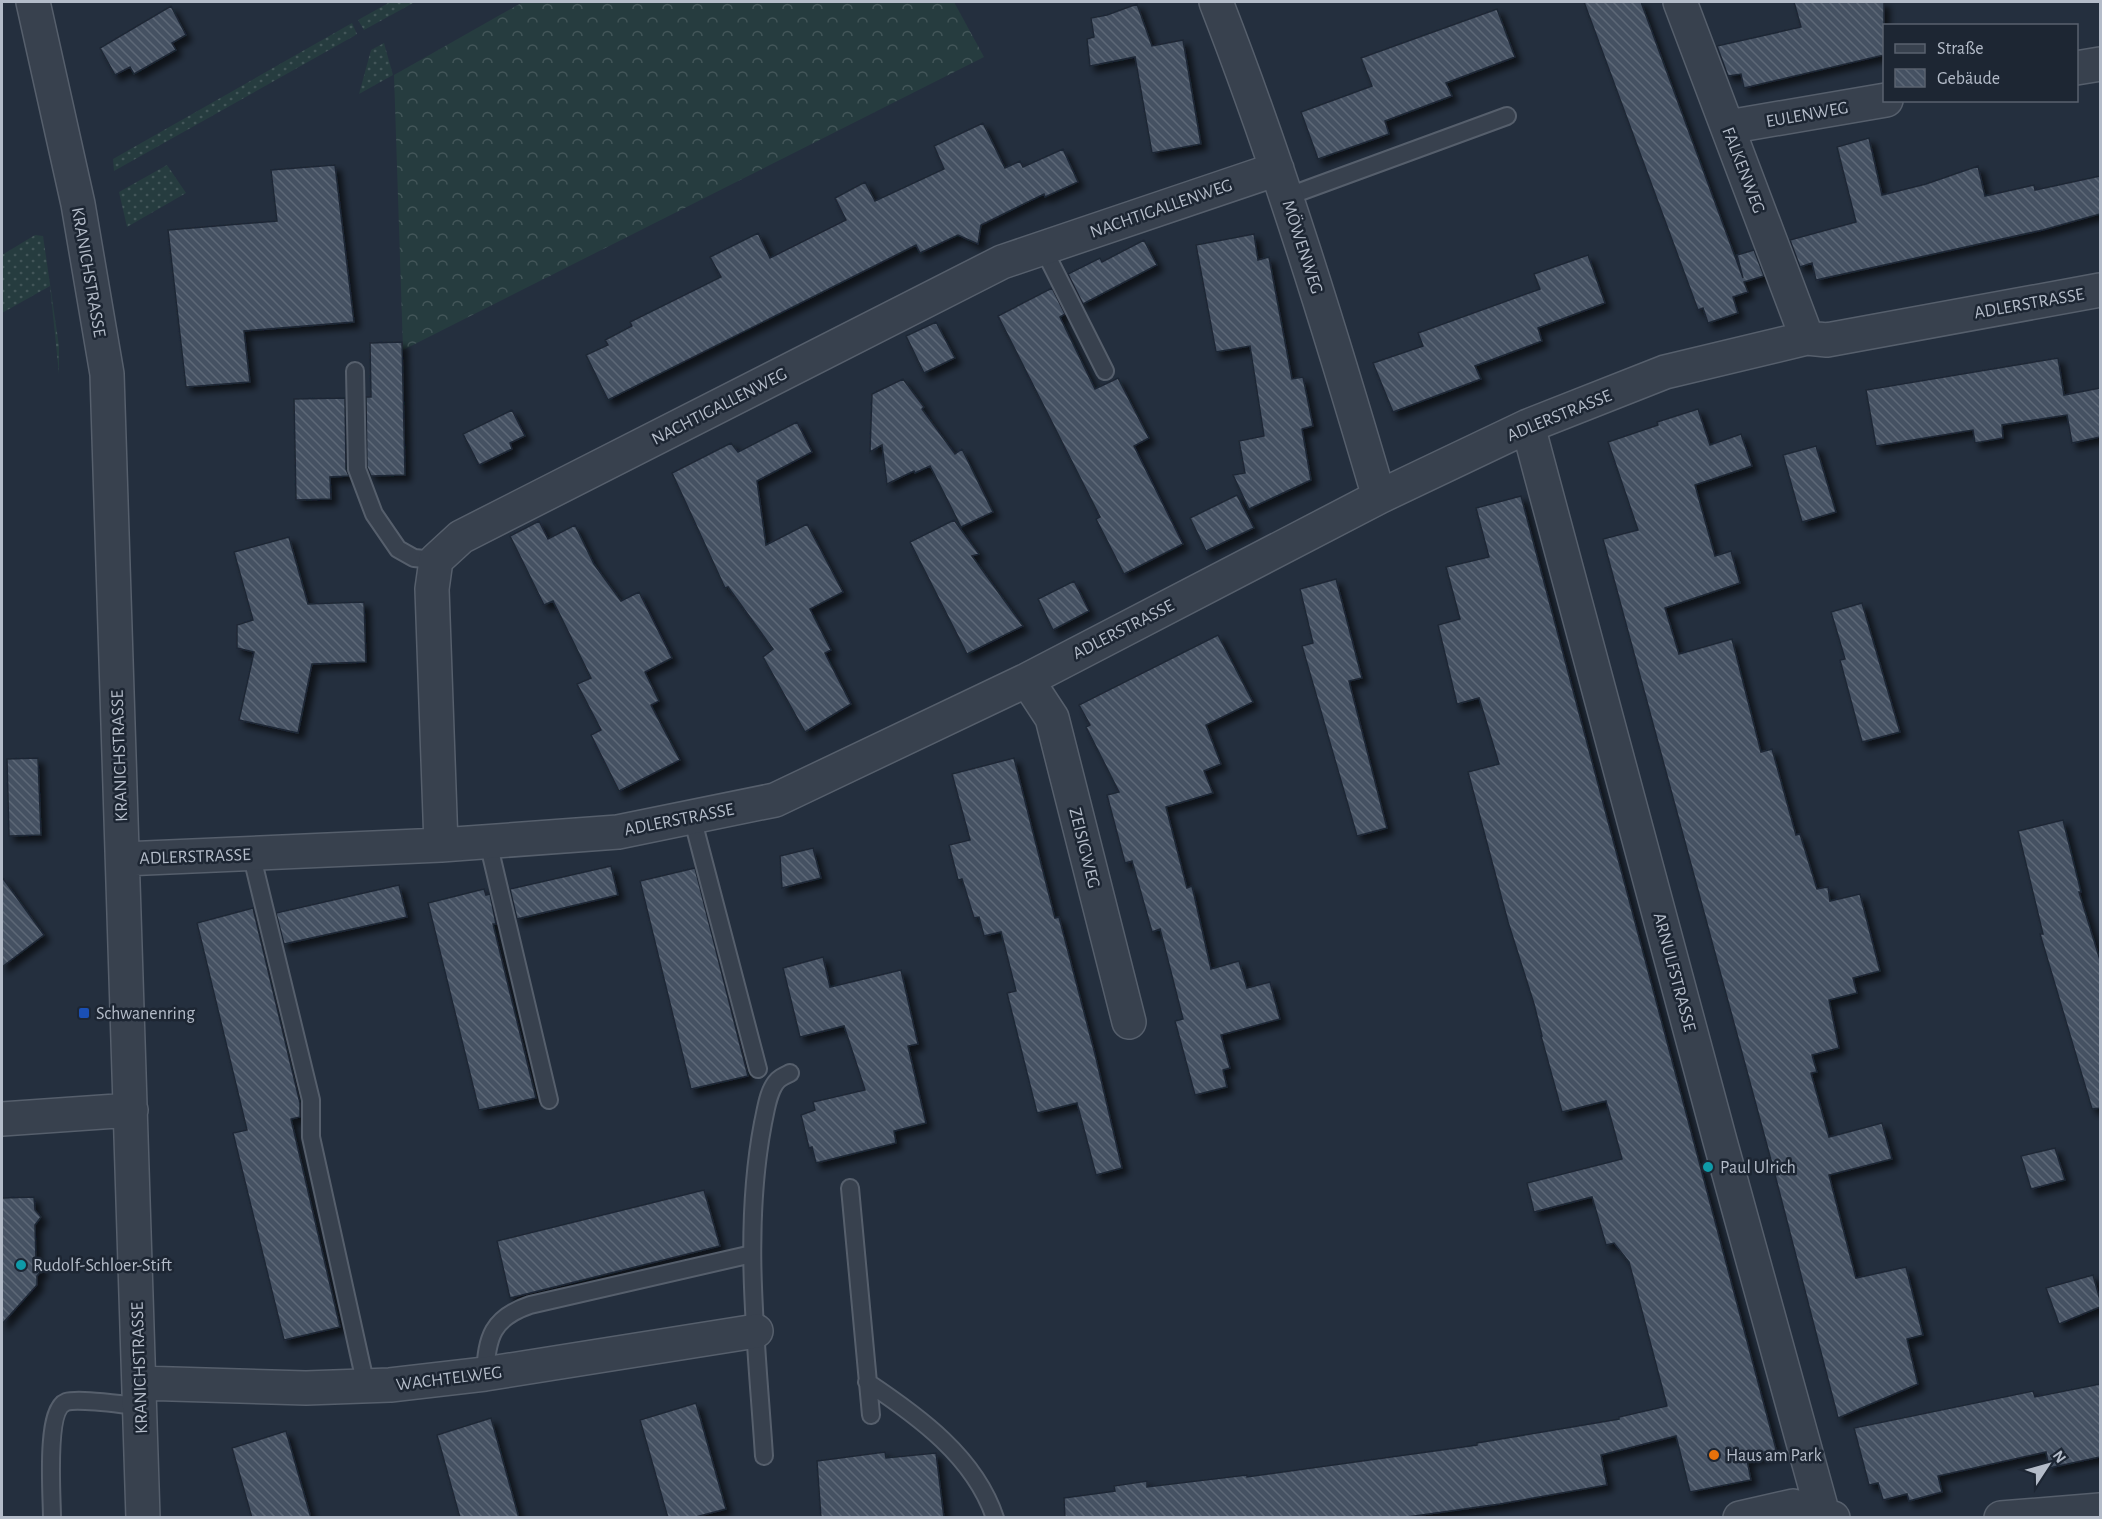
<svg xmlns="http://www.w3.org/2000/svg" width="2102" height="1519" font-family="'Alegreya Sans',sans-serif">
  <defs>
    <pattern id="grass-dots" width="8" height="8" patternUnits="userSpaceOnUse" patternTransform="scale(1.5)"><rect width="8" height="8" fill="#263c3f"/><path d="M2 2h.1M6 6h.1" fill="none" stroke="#435659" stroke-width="1.8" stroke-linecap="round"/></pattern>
    <pattern id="forest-crowns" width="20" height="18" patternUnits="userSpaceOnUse" patternTransform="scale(1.5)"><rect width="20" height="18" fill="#263c3f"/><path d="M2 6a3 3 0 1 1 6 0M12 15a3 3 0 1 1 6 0" fill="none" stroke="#435659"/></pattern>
    <pattern id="building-back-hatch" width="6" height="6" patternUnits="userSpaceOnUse" patternTransform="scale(1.5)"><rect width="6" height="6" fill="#455162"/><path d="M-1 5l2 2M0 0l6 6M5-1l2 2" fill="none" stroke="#5d6877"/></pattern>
    <filter id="shadow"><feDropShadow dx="5.5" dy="5.5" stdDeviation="3" flood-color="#0009"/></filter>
  </defs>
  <rect width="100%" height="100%" fill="#242f3e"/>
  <path fill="url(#grass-dots)" d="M390 2H415L364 30 358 20Z
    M352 23 357 34 354 36 114 171 113 159Z
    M384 43 393 75 359 94 371 50Z
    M167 165 186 193 127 227 119 192Z
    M35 235 43 236 59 346V374L50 286 2 313V255Z"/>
  <path fill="url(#forest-crowns)" d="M523 2H954L984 57 403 350 394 75Z"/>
  <path fill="url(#building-back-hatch)" stroke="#1f2835" stroke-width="1.5" filter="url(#shadow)" d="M1584 2H1641L1743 278 1737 255 1754 250 1764 276 1744 282 1748 292 1733 297 1738 313 1708 323 1703 308 1698 310Z
    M1794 2H1884V55L1744 88 1741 74 1728 76 1717 46 1801 27Z
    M1137 4 1152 46 1183 40 1201 144 1152 153 1135 57 1090 66 1087 39 1094 37 1091 18 1107 15Z
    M171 6 186 35 172 43 176 50 134 74 130 67 115 75 100 48Z
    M1497 9 1515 57 1446 83 1452 96 1385 121 1389 134 1318 159 1301 112 1372 86 1361 58Z
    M983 123 1005 168 1020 161 1023 167 1063 149 1078 182 1045 197 1044 194 981 225 978 244 958 235 920 253 916 245 608 400 586 355 608 345 605 340 632 326 630 322 721 277 710 257 758 233 770 258 846 220 835 198 865 182 875 201 944 169 934 146Z
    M1869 138 1882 195 1926 184 1978 166 1985 196 2034 185 2035 190 2100 176V214L2043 230 1816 280 1812 263 1800 267 1790 240 1856 222 1837 147Z
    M335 165 354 322 244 331 250 382 186 387 168 230 277 221 271 170Z
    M1254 234 1258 260 1269 257 1292 379 1303 377 1313 426 1302 429 1311 480 1249 509 1233 475 1245 473 1239 441 1264 436 1250 346 1216 352 1196 245Z
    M1144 240 1157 265 1083 304 1068 274 1100 258 1102 262Z
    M1588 255 1605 303 1538 328 1542 341 1475 366 1481 379 1393 412 1373 363 1423 346 1418 333 1540 289 1534 274Z
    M1052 288 1065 314 1060 317 1095 389 1118 378 1134 409 1149 438 1134 446 1183 544 1124 574 1096 519 1100 517 998 316Z
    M936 322 955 358 924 373 906 336Z
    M402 342 405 475 371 476 367 467 366 397H371L370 343Z
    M2058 358 2064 395 2100 388V437L2072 443 2067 415 2002 425 2003 438 1975 443 1973 430 1876 446 1866 390Z
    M903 379 924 407 922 409 955 454 962 449 993 512 961 527 930 466 915 473 914 471 887 484 882 445 870 452 872 394Z
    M345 398 346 469 349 476 330 477 331 499 296 500 294 399Z
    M1698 409 1710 445 1741 434 1752 466 1695 485 1715 556 1731 551 1740 583 1665 608 1679 654 1732 639 1761 752 1772 749 1796 835 1800 834 1817 889 1828 887 1830 901 1860 894 1880 971 1853 978 1857 993 1829 1000 1839 1048 1812 1055 1817 1072 1811 1073 1829 1137 1882 1123 1892 1159 1829 1175 1856 1278 1906 1267 1923 1335 1907 1339 1918 1384 1838 1418 1775 1175 1603 539 1638 530 1608 442 1658 425 1657 422Z
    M512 410 525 436 510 443 512 449 479 465 463 434Z
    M797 422 812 452 757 481 766 545 807 524 843 592 810 609 831 650 825 653 851 704 805 732 763 657 773 649 728 587 725 588 672 473 731 443 738 452Z
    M1816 446 1836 512 1802 522 1783 455Z
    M1237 495 1254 528 1206 551 1190 518Z
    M1521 496 1777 1453 1747 1460 1751 1480 1690 1492 1676 1436 1601 1455 1607 1485 1500 1504 1400 1518H1065L1064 1498 1115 1491 1114 1486 1147 1481V1487L1247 1475V1477L1477 1445V1443L1619 1419V1417L1667 1406 1629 1262 1614 1243 1606 1245 1592 1197 1534 1212 1527 1183 1622 1159 1606 1101 1562 1112 1541 1036H1542L1534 1004 1508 922 1468 772 1499 764 1479 698 1457 704 1438 625 1460 619 1446 567 1489 557 1476 508Z
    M954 520 979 554 972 556 1023 626 967 654 910 542Z
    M539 521 548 539 575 525 594 564 621 601 639 592 672 658 645 672 659 701 651 705 680 760 619 791 591 735 601 730 577 684 591 678 553 601 544 605 510 536Z
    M289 537 308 604 364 602 366 662 312 664 298 733 239 720 254 652 237 648V625L253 620 234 552Z
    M1336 579 1362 678 1349 681 1387 828 1357 836 1302 646 1313 643 1300 589Z
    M1074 581 1089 611 1053 630 1038 599Z
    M1862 603 1900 732 1862 742 1840 660 1845 659 1831 612Z
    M1218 635 1253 702 1206 725 1221 764 1204 771 1213 793 1166 807 1187 888 1192 886 1211 969 1239 961 1247 988 1270 982 1280 1019 1221 1035 1230 1068 1223 1070 1227 1087 1195 1095 1175 1021 1183 1019 1160 929 1152 932 1132 861 1125 863 1107 795 1119 792 1086 727 1090 725 1079 705Z
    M38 758 41 835 9 836 7 759Z
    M1014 758 1055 918 1059 917 1095 1054 1122 1168 1096 1175 1077 1103 1037 1113 1007 993 1016 991 1001 932 984 936 979 917 974 918 962 879 958 880 949 845 970 840 952 774Z
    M2063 820 2081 892H2079L2100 960V1108L2092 1109 2040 934H2043L2018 831Z
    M813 848 821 878 782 888 780 856Z
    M611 866 618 895 517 919 510 889Z
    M695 868 748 1076 691 1089 640 881Z
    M2 877 44 935 2 967Z
    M399 885 407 917 284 944 276 913Z
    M484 889 486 895 490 894 496 924H493L536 1098 479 1110 428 903Z
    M253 908 300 1103V1117L291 1119 340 1327 284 1340 233 1133 247 1130 197 923Z
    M823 957 830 987 901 970 918 1044 908 1046 926 1123 894 1131 896 1143 816 1163 812 1147 809 1148 801 1115 815 1110 813 1102 865 1090 844 1026 800 1037 783 968Z
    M2055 1148 2065 1180 2031 1189 2021 1156Z
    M704 1190 720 1246 510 1298 497 1241Z
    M34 1197 35 1210 41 1217 35 1225 36 1262 43 1269 37 1276V1285L2 1324V1198Z
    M2093 1275 2100 1300V1307L2059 1324 2046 1288Z
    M2100 1384V1457L2049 1468 2046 1452 1938 1476 1942 1492 1909 1501 1907 1494 1883 1500 1878 1483 1869 1485 1854 1428 2033 1391 2035 1397Z
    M696 1403 726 1509 692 1518H668L640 1420Z
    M491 1418 519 1518H460L437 1435Z
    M286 1431 311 1518H252L232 1448Z
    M885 1452 886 1458 936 1453 944 1518H821L817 1461Z"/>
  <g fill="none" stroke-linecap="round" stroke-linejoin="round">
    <defs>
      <path id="lane" d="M1286 197 1507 116
        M1043 248 1105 371
        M355 371 357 469 374 514 398 549 414 558 436 560
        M692 817 758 1069
        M488 842 549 1100
        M251 853 311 1100V1137L366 1386
        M850 1188 871 1415
        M485 1374C487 1337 492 1318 530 1305L752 1254
        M867 1382C918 1416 975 1457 995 1518
        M764 1456C757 1346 742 1233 763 1123 766 1110 768 1090 778 1080 781 1077 786 1075 790 1073
        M52 1518C52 1496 45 1410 66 1402 79 1398 124 1405 140 1406"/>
      <path id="street" d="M33 2 78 204 107 374 143 1518
        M1216 2C1279 164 1330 330 1379 497
        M1680 2 1807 338
        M2076 68 2100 64
        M1728 127 1886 100
        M1528 426 1720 1141 1824 1518
        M1027 680 1052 718 1129 1022
        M441 845 432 589 436 560 461 537 1002 262 1277 169
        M123 859 441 845 618 832 775 800 1027 680 1379 497 1528 426 1665 372 1807 338 1827 340 2100 290
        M2 1119 131 1110
        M139 1383 306 1388 390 1385 485 1374 756 1331
        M1740 1518 1793 1506 1833 1518
        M2001 1518 2100 1510"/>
    </defs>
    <use href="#lane" stroke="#565f6c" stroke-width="20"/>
    <use href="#street" stroke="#565f6c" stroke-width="36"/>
    <use href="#lane" stroke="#38414e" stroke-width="16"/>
    <use href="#street" stroke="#38414e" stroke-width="33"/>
  </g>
  <rect fill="#1a4fb4" stroke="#1d2633" stroke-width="2" x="78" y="1007" width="12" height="12" rx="3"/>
  <g fill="#0f9aa8" stroke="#1d2633" stroke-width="2">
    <circle cx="1708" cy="1167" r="6"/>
    <circle cx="21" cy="1265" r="6"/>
  </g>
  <circle fill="#e8710a" stroke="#1d2633" stroke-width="2" cx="1714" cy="1455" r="6"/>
  <g text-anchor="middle" stroke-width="5" stroke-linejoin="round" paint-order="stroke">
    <g font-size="18" fill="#b4bcc9" stroke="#1d2633">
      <text transform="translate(1807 114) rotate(-10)" y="6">EULENWEG</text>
      <text transform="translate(1744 170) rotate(69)" y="6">FALKENWEG</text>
      <text transform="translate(1161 208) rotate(-19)" y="6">NACHTIGALLENWEG</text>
      <text transform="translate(1303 247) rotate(72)" y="6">MÖWENWEG</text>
      <text transform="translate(89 272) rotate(80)" y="6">KRANICHSTRASSE</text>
      <text transform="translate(2029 303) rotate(-10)" y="6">ADLERSTRASSE</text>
      <text transform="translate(719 406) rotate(-27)" y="6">NACHTIGALLENWEG</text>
      <text transform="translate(1559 415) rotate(-22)" y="6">ADLERSTRASSE</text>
      <text transform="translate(1123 629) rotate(-27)" y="6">ADLERSTRASSE</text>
      <text transform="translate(119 756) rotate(-92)" y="6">KRANICHSTRASSE</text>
      <text transform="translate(679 819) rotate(-11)" y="6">ADLERSTRASSE</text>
      <text transform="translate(1085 848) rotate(76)" y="6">ZEISIGWEG</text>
      <text transform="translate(195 856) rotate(-2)" y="6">ADLERSTRASSE</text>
      <text transform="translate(1675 972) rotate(75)" y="6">ARNULFSTRASSE</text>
      <text transform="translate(139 1368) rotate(-92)" y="6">KRANICHSTRASSE</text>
      <text transform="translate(449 1378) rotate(-7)" y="6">WACHTELWEG</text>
    </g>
    <g font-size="18" fill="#b4bcc9" stroke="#1d2633" text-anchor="start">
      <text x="96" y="1019">Schwanenring</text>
      <text x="1720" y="1173">Paul Ulrich</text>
      <text x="33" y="1271">Rudolf-Schloer-Stift</text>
      <text x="1726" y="1461">Haus am Park</text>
    </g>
  </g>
  <rect width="2102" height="1519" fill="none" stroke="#b4bcc9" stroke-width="6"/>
  <rect x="1883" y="24" width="195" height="78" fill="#1d2633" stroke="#59626f" stroke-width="1.5"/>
  <rect x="1895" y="44" width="30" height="9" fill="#38414e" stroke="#59626f" stroke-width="1.5"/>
  <text x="1937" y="54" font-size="18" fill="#b4bcc9">Straße</text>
  <rect x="1895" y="69" width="30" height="18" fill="url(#building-back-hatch)" stroke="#59626f" stroke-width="1.5"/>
  <text x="1937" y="84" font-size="18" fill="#b4bcc9">Gebäude</text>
  <g transform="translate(2048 1465) rotate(54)" stroke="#1d2633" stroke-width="4.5" paint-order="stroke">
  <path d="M0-4.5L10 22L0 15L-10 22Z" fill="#b4bcc9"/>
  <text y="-9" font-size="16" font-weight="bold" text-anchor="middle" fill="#b4bcc9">N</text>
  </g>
</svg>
